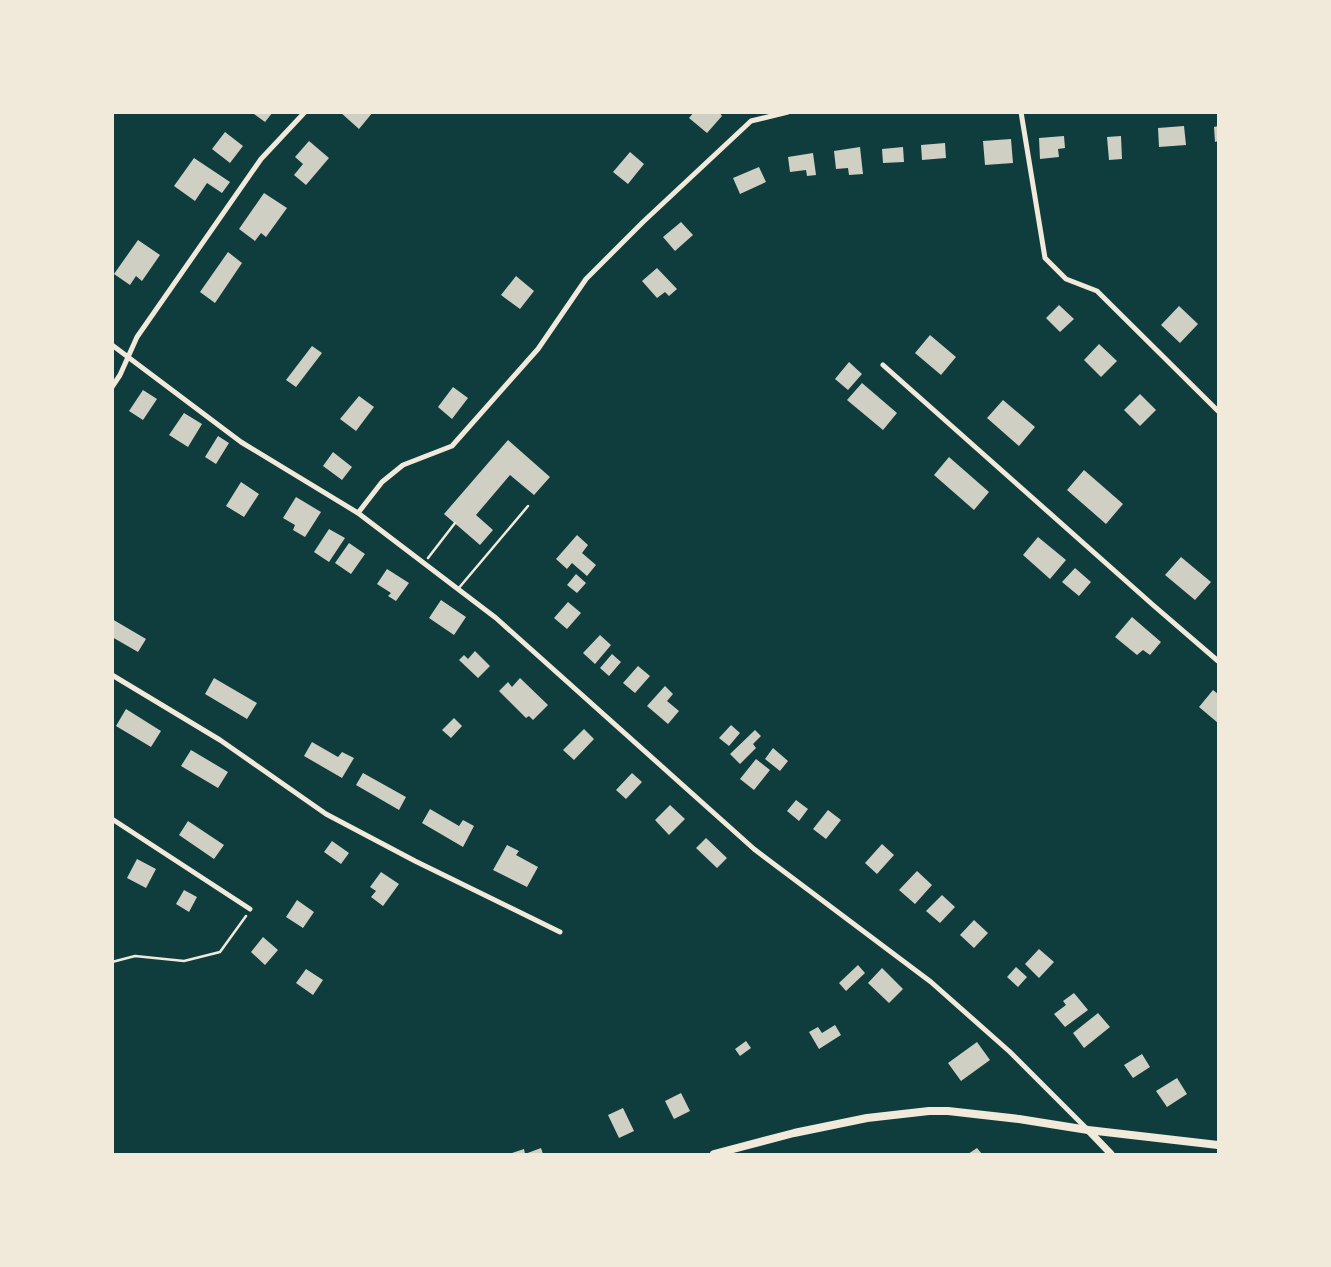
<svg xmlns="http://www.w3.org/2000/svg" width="1331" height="1267" font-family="'DM Sans',sans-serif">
  <rect width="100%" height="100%" fill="#0f3d3e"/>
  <path fill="#cfcfc3" d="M256 112H273L265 122 254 114Z
    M340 112H373L359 129Z
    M694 112H719L722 116 707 133 689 118Z
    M1184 126 1186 145 1159 147 1158 128Z
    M1218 126V141L1215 142 1214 127Z
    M225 132 243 146 230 163 212 149Z
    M1064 136 1065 148 1058 149 1059 157 1040 159 1039 138Z
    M1121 136 1122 159 1109 160 1107 137Z
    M1011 139 1013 163 985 165 983 141Z
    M309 141 329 158 306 185 294 175 303 164 295 157Z
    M945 143 946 158 922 160 921 145Z
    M860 147 863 174 849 175 848 168 836 169 834 151Z
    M903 147 904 162 883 163 882 149Z
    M630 152 644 164 628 184 613 172Z
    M813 153 816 175 807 176 806 170 790 172 788 157Z
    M194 158 230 182 222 193 207 183 195 201 174 186Z
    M759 167 766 182 740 194 733 178Z
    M264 193 287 208 266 237 261 233 255 241 239 229Z
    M681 222 693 235 675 251 663 237Z
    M138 240 160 255 142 281 136 276 130 285 114 274Z
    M228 252 242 263 215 303 200 292Z
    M657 268 677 289 669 296 665 292 657 298 642 281Z
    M516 276 534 291 520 309 501 295Z
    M1059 305 1074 319 1060 332 1046 318Z
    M1179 306 1198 324 1180 343 1161 325Z
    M930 335 956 357 941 375 915 353Z
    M1099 344 1117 361 1101 377 1084 360Z
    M312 346 322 353 296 387 286 380Z
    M849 362 862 374 848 390 835 379Z
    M862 383 897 413 883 430 847 400Z
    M453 387 468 398 452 419 438 407Z
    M143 390 157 399 143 420 129 411Z
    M1140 394 1156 410 1140 426 1124 410Z
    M359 396 374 407 356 431 340 419Z
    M1003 400 1035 427 1019 446 987 418Z
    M184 413 202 424 188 447 169 435Z
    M218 436 229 443 216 464 205 457Z
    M508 440 550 477 534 495 510 475 476 515 493 530 480 545 444 514Z
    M333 452 352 467 342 480 323 466Z
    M949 457 989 492 974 510 934 475Z
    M1084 470 1123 504 1106 524 1067 490Z
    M241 482 259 494 244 517 226 506Z
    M296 497 321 512 305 537 293 530 295 525 283 518Z
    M329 529 345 538 329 562 314 552Z
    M577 535 588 545 582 553 596 565 587 576 572 563 567 569 556 559Z
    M1038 537 1066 560 1050 579 1023 555Z
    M349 543 365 554 351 574 335 563Z
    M1181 557 1211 582 1195 600 1165 575Z
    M1075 568 1091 582 1079 596 1062 582Z
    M387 569 409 583 396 601 388 596 391 593 377 584Z
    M576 574 586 583 577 593 567 585Z
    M441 600 466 617 454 635 429 618Z
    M568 602 581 613 567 629 554 618Z
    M1132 617 1161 642 1150 655 1143 650 1137 655 1115 637Z
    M112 619 146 639 138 652 112 637Z
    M600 635 611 645 595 664 583 653Z
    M475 651 490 666 478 678 459 660 464 655 468 659Z
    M612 654 621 662 609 676 600 668Z
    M638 666 650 676 635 693 623 683Z
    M214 678 257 703 247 719 205 694Z
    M520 678 548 705 533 720 529 716 526 718 499 691 508 682 512 687Z
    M665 686 673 694 667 701 679 711 668 724 647 706Z
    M1213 690 1218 694V723L1199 707Z
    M126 709 161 731 151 747 116 726Z
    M454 718 462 726 451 738 442 730Z
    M731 725 740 733 729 746 719 738Z
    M584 729 594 739 574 760 563 750Z
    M755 730 761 736 753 744 756 748 740 764 730 754Z
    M312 742 338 757 342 752 354 758 342 778 304 756Z
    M773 748 788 761 780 771 765 759Z
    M191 750 228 772 218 788 181 766Z
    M756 759 770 770 754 790 740 779Z
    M363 773 406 797 399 810 356 785Z
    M632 773 642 782 626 799 616 790Z
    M796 800 808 809 799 821 787 811Z
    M670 805 685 819 669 835 655 820Z
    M430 809 459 826 463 820 474 826 463 847 422 823Z
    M828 810 841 820 826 839 813 829Z
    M188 821 224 845 214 859 179 835Z
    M706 838 727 858 717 868 696 848Z
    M332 841 349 853 341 864 324 852Z
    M882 844 894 855 877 874 865 863Z
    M507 845 519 851 516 855 538 867 527 887 493 870Z
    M137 859 156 869 146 888 127 878Z
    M917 871 932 885 915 904 899 890Z
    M381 872 399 884 383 906 371 897 376 891 370 887Z
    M184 890 197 897 189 912 176 904Z
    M942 895 955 907 940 923 926 911Z
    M297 900 314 912 303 928 286 917Z
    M974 920 988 933 974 948 960 935Z
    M263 937 278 950 265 965 251 952Z
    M1039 949 1054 962 1039 978 1025 964Z
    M858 965 865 973 846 991 839 983Z
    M1016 967 1027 977 1018 987 1007 977Z
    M882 968 903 989 889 1003 868 983Z
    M306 969 323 980 313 995 296 983Z
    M1074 993 1088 1010 1065 1027 1054 1014 1066 1005 1063 1001Z
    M1098 1013 1110 1027 1084 1048 1073 1033Z
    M835 1025 841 1035 819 1049 809 1032 818 1027 822 1033Z
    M746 1041 751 1048 740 1056 735 1049Z
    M977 1042 990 1060 961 1081 948 1063Z
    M1142 1054 1150 1067 1133 1078 1124 1065Z
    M1177 1078 1187 1094 1167 1107 1156 1091Z
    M681 1093 690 1111 674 1119 665 1101Z
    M623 1108 634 1131 619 1138 608 1115Z
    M541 1148 543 1154H509L524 1149 525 1154Z
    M977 1148 982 1154H968Z"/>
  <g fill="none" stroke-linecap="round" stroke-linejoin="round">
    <path stroke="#f1e9da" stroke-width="2.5" d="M428 558 455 523
      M112 962 135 956 184 961 220 952 246 916"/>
    <path stroke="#f1e9da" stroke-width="2.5" d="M458 589 528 506"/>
    <path stroke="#f1e9da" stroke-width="5" d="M1021 112 1045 258 1066 279 1097 291 1218 411
      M112 345 241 442 358 513 496 618 754 849 931 982 1010 1052 1088 1130
      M883 365 1153 605 1218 661
      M112 387 120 375 137 337 261 159 305 112
      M358 513 382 482 403 465 452 446 538 349 586 279 643 222 751 121 788 112
      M112 675 220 740 326 814 415 861 560 932
      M112 819 250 909"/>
    <path stroke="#f1e9da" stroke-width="7" d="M1088 1130 1111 1154"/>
    <path stroke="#f1e9da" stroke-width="8" d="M714 1154 794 1133 867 1118 929 1111H948L1019 1119 1088 1130 1218 1145"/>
  </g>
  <rect width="1331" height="1267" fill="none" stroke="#f1e9da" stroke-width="228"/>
</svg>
